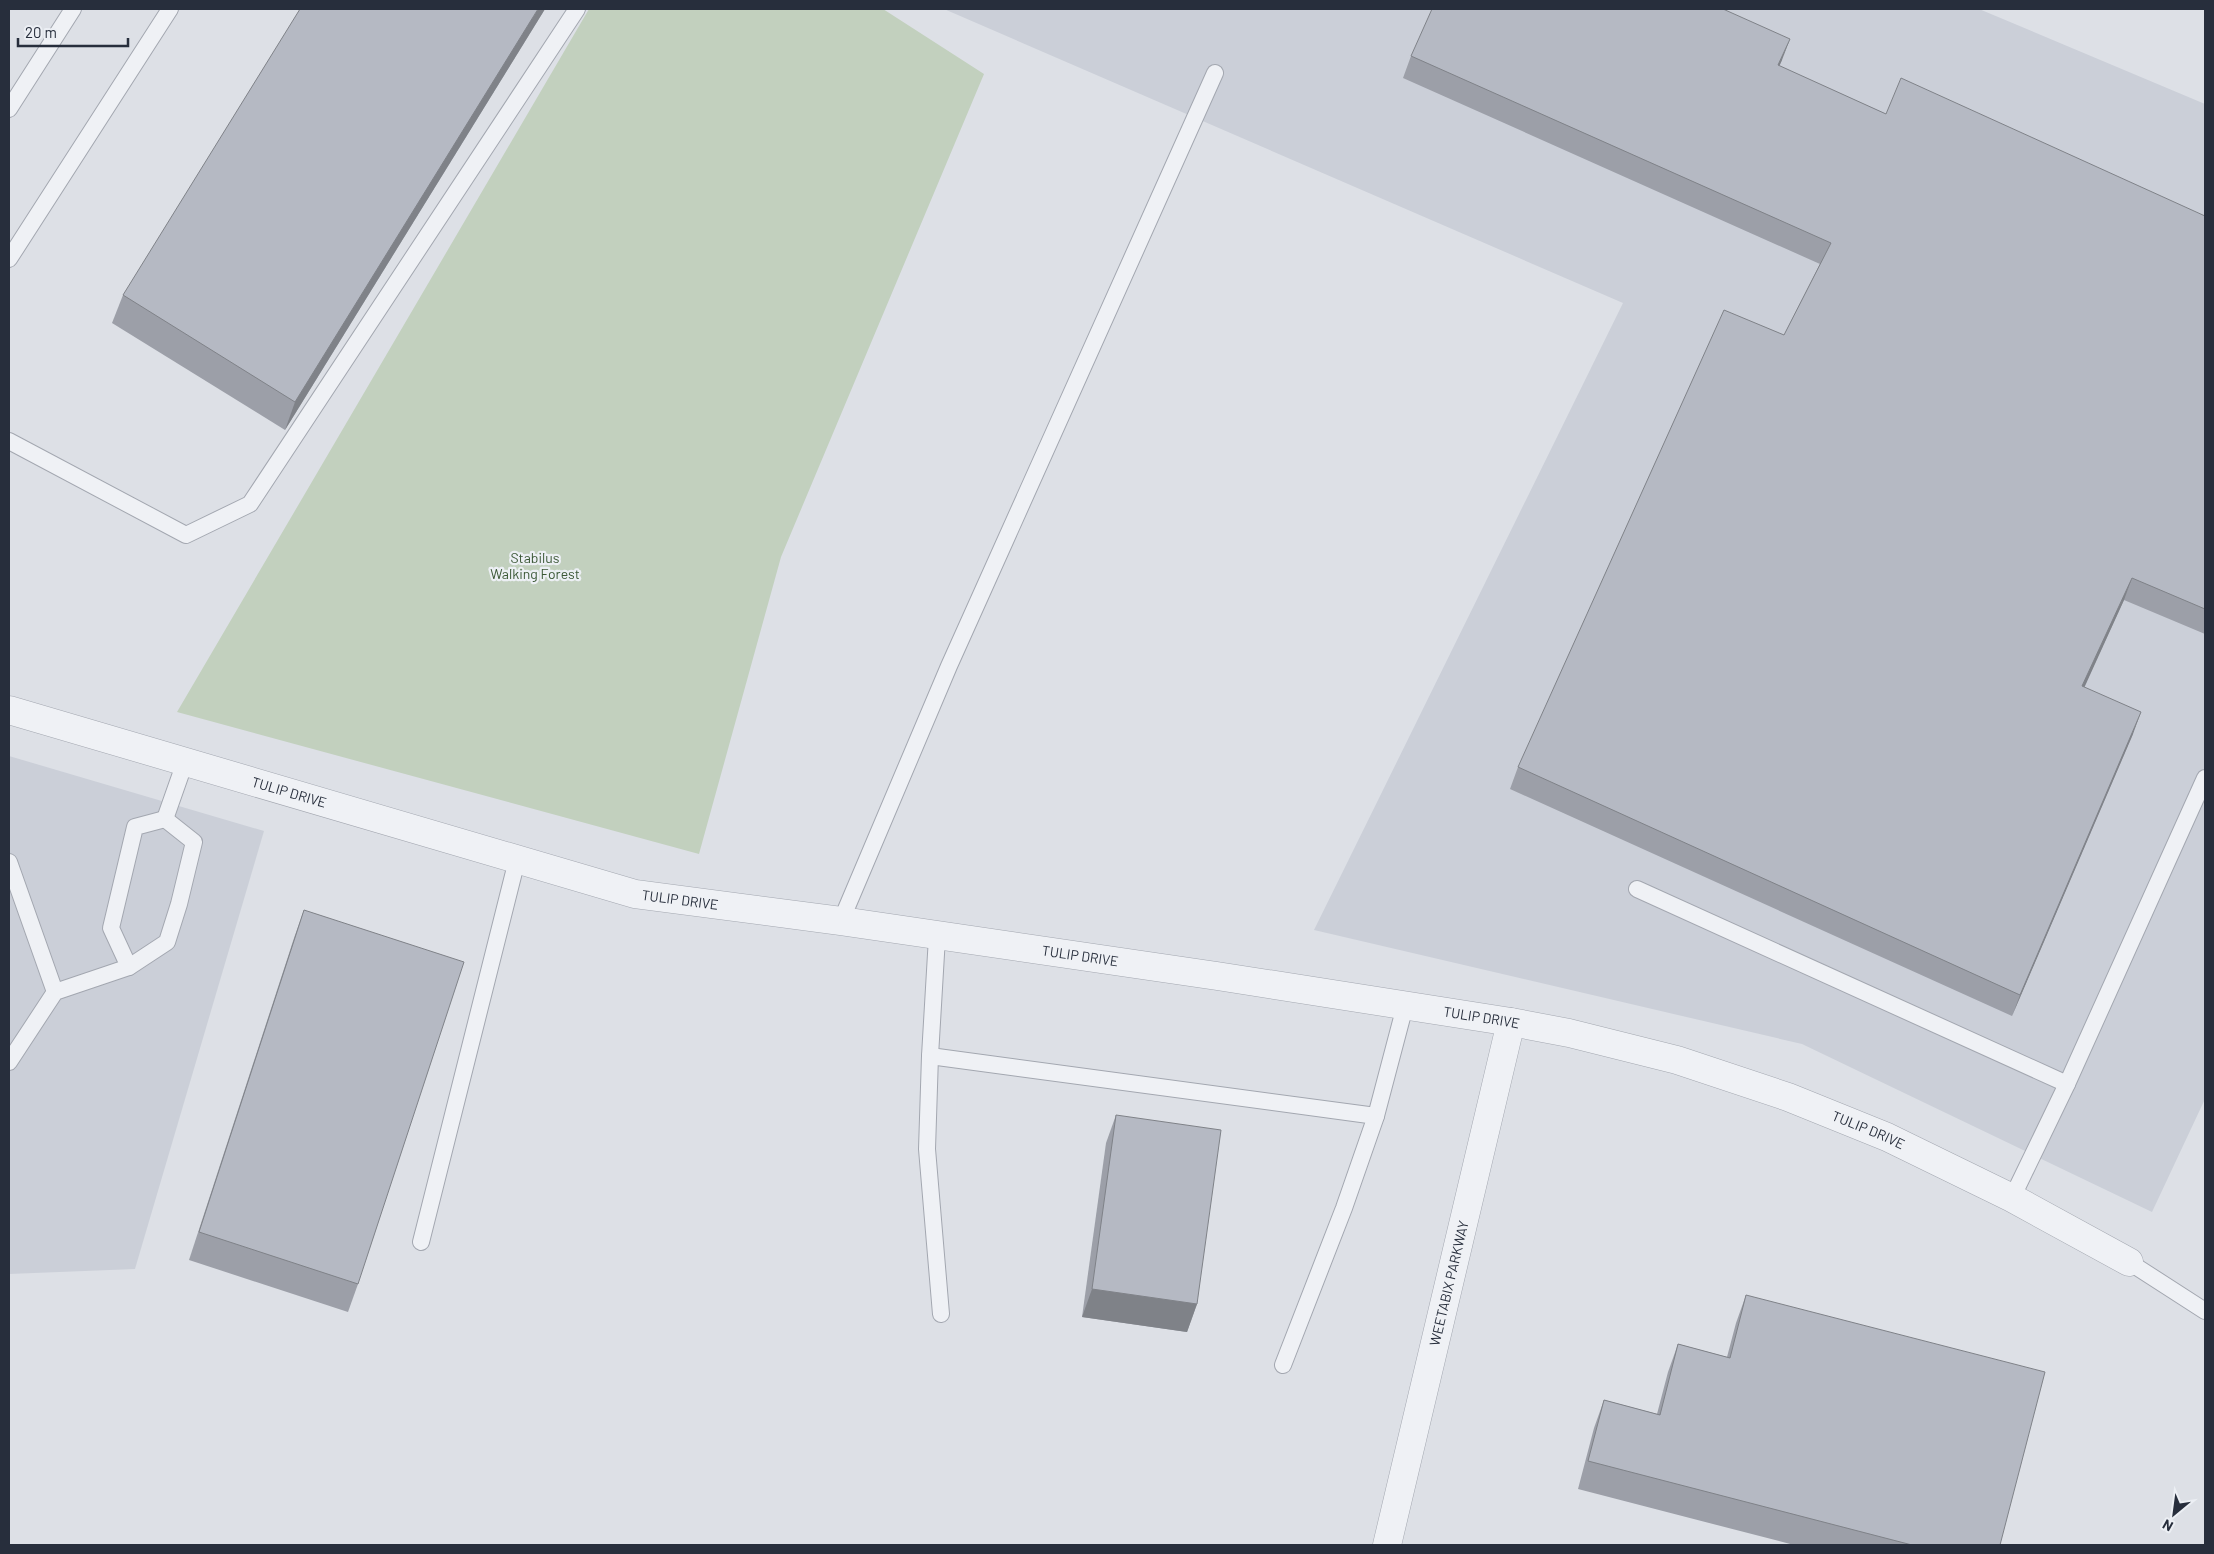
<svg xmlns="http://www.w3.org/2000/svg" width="2214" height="1554" viewBox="0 0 2214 1554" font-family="Barlow,sans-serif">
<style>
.built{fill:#cbcfd8}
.green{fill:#c2d0be}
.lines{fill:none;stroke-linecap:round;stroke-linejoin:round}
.service-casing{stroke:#a3a7b0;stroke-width:18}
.minor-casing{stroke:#a3a7b0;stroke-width:29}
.service{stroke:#eff1f5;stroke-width:16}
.minor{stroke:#eff1f5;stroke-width:28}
.wall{fill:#9c9fa8}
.shaded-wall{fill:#7f8288}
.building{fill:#b5b9c3;stroke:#7f8288}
.labels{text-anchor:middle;stroke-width:4.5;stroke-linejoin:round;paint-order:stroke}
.park-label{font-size:14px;fill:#3a5735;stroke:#eceff4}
.street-label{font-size:14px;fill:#272e3c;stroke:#eceff4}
</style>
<rect width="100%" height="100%" fill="#dde0e6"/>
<g class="built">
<path d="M 944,9 L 1979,9 L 2205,104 L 2205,1099 L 2152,1212 L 1802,1044 L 1314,930 L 1623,303 Z"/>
<path d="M 9,756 L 264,831 L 135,1269 L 9,1274 Z"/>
</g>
<path class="green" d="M 589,9 L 883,9 L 984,74 L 781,557 L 699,854 L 177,712 Z"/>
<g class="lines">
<defs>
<g id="service">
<path d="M 9,109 L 73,9"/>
<path d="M 9,259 L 170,9"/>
<path d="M 9,441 L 186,535 L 250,504 L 577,9"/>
<path d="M 165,819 L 185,762"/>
<path d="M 9,862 L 55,992"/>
<path d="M 1637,889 L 2067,1084"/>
<path d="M 841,921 L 949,666 L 1215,73"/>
<path d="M 937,937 L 930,1056 L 1376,1116 L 1405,1006"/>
<path d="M 129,967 L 111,928 L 135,827 L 165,819"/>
<path d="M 930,1056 L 927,1149 L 941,1314"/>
<path d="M 9,1062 L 55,992 L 129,967 L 167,942 L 179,904 L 194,842 L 165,819"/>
<path d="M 2012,1198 L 2067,1084 L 2205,778"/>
<path d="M 421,1242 L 517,860"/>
<path d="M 2129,1262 L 2205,1311"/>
<path d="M 1283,1365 L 1344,1208 L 1376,1116"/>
</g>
<g id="minor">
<path id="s1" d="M 9,710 L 635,894 L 841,921 L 1217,976 L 1511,1022 L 1569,1033 L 1677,1060 L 1788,1097 L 1887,1137 L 2012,1198 L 2129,1262"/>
<path id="s2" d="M 1387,1545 L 1511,1022"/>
</g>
</defs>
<use href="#service" class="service-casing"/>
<use href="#minor" class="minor-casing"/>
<use href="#service" class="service"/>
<use href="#minor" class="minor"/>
</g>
<g class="wall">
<path d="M 545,9 L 285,430 L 112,323 L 123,295 Z"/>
<path d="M 1411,56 L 1782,60 L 1779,66 L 1886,114 L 2205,216 L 2205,634 L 2124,600 L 2084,687 L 2133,734 L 2012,1016 L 1510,789 L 1518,767 L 1784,335 L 1820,264 L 1403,78 Z"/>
<path d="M 304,910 L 358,1284 L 348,1312 L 189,1260 L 294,938 Z"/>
<path d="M 1116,1115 L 1197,1304 L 1187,1332 L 1082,1317 L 1106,1143 Z"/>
<path d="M 1746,1295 L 2000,1545 L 1794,1545 L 1578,1489 L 1594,1428 L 1604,1400 L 1657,1414 L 1668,1372 L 1678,1344 L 1727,1357 L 1736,1323 Z"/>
</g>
<g class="shaded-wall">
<path d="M 538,9 L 545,9 L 285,430 L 295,402 Z"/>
<path d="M 1790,39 L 1782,60 L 1770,87 L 1778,65 Z"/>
<path d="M 2132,578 L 2124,600 L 2075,708 L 2082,686 Z"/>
<path d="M 2141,712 L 2133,734 L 2012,1016 L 2020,995 Z"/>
<path d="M 1092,1289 L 1197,1304 L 1187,1332 L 1082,1317 Z"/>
</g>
<g class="building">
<path d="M 300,9 L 538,9 L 295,402 L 123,295 Z"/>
<path d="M 1432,9 L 1723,9 L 1790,39 L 1778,65 L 1886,114 L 1901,78 L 2205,216 L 2205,609 L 2132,578 L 2082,686 L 2141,712 L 2020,995 L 1518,767 L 1724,310 L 1784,335 L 1831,243 L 1411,56 Z"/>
<path d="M 304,910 L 464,962 L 358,1284 L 199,1232 Z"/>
<path d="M 1116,1115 L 1221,1130 L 1197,1304 L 1092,1289 Z"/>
<path d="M 1746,1295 L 2045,1372 L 2000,1545 L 1912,1545 L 1588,1461 L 1604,1400 L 1660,1415 L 1678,1344 L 1730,1358 Z"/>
</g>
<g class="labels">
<g class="park-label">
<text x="535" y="563">Stabilus<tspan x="535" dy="16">Walking Forest</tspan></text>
</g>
<g class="street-label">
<text dy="5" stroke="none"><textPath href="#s1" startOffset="292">TULIP DRIVE</textPath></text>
<text dy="5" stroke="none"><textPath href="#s1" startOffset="698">TULIP DRIVE</textPath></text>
<text dy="5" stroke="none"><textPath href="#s1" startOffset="1102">TULIP DRIVE</textPath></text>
<text dy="5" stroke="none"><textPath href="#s1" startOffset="1508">TULIP DRIVE</textPath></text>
<text dy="5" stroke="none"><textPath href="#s1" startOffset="1912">TULIP DRIVE</textPath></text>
<text dy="5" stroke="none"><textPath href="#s2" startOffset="269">WEETABIX PARKWAY</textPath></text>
</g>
</g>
<rect width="2214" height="1554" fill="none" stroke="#272e3c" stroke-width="20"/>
<g transform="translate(2174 1514) rotate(209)" stroke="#eceff4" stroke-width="4" paint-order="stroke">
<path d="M0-4L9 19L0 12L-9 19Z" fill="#272e3c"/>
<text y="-8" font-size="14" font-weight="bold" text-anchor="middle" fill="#272e3c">N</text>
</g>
<path d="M18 38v8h110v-8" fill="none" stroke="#272e3c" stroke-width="2.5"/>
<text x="25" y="38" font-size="15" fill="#272e3c" stroke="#eceff4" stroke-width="4" paint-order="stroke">20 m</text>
</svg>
